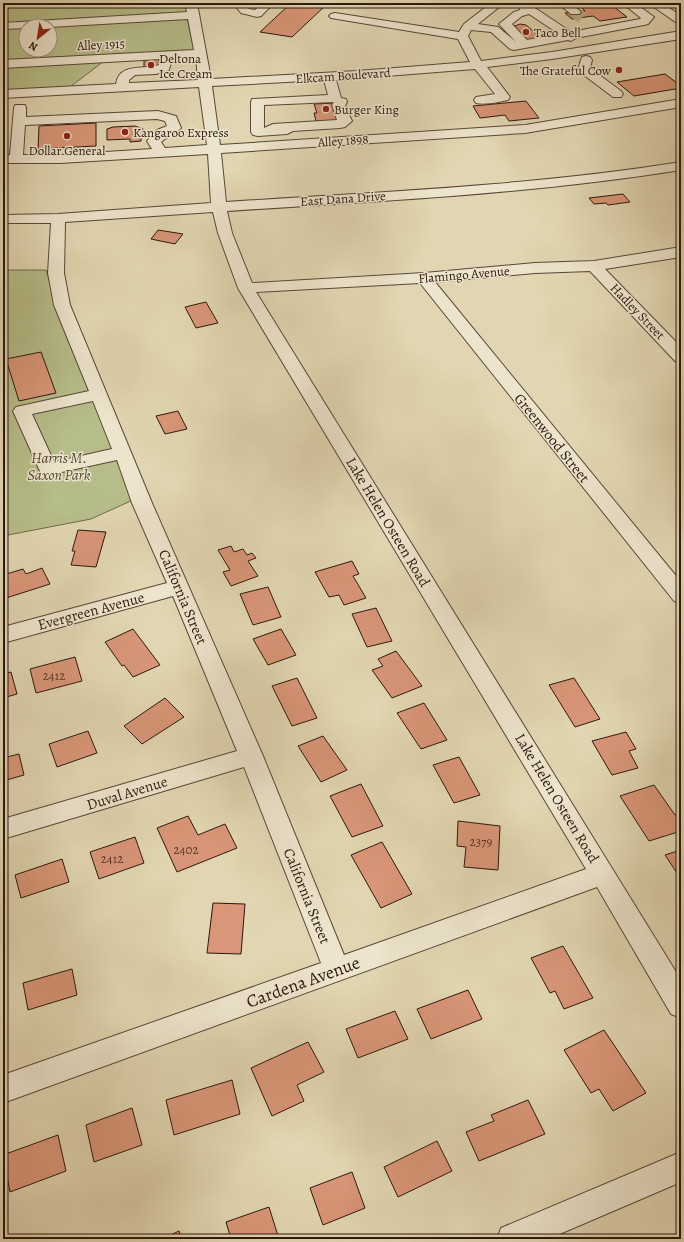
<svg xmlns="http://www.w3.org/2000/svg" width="684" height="1242" viewBox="0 0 684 1242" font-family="Alegreya,serif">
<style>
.green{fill:#b6bd89;stroke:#716a4c}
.building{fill:#d99678;stroke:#2c170f}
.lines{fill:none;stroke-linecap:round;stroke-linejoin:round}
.minor-tunnel{stroke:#bdb091;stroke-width:12;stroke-dasharray:12 6;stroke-linecap:butt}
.minor-casing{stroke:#594738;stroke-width:2}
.minor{fill:#ece4cc;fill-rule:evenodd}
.poi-dot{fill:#8f2418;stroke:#ece4cc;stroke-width:1.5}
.labels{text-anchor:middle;stroke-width:3;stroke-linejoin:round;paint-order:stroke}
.far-poi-label{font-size:13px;fill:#2c170f;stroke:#ece4cc;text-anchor:start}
.far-street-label{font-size:13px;fill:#2c170f;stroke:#ece4cc}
.number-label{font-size:13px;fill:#573729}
.street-label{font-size:15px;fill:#2c170f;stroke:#ece4cc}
.park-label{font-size:15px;font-style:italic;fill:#554934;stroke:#ece4cc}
.near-street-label{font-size:18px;fill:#2c170f;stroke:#ece4cc}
</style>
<rect width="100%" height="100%" fill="#e1d6b1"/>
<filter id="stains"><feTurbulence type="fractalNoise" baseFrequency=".005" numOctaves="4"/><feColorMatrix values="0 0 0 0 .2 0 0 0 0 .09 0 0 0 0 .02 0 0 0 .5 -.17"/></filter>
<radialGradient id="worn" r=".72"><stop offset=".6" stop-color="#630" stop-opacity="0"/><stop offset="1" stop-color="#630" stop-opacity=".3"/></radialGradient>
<g class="green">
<path d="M 3,3 L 186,3 L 187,13 L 3,23 Z"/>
<path d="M 187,18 L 195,53 L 108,58 L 70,87 L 3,91 L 3,28 L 26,27 L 26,50 L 50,50 L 50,26 Z"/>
<path d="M 3,270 L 46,270 L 65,329 L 133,500 L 91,519 L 3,536 Z"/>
</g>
<g class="building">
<path d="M 291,3 L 307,3 L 325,6 L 292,37 L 260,32 Z"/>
<path d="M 307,3 L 331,3 L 328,6 Z"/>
<path d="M 603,3 L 609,3 L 627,17 L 600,21 L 593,16 L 572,19 L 565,13 L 585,11 L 580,6 Z"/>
<path d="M 520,24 L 526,25 L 541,38 L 525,41 L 510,28 Z"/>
<path d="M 161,59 L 161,62 L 158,62 L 159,67 L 144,68 L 144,60 Z"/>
<path d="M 665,74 L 681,86 L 681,88 L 634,96 L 617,82 Z"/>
<path d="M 526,101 L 539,118 L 509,121 L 505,115 L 480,118 L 473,106 Z"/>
<path d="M 335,103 L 341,120 L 316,121 L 314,113 L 317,113 L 314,104 Z"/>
<path d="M 96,123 L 96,146 L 38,149 L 39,126 Z"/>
<path d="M 135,126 L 143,129 L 143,135 L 141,136 L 141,141 L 130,142 L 130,139 L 107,140 L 107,129 L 113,127 Z"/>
<path d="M 623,194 L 630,202 L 608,205 L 606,203 L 594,204 L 589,198 Z"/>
<path d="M 158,230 L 183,234 L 175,244 L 151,239 Z"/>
<path d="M 206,302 L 218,323 L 196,328 L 185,307 Z"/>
<path d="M 41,352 L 56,393 L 19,401 L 6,359 Z"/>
<path d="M 178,411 L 187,429 L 165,434 L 156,416 Z"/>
<path d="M 78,530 L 106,532 L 96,567 L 71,565 L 75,551 L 72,551 Z"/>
<path d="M 231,546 L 234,552 L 243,549 L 247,555 L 252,553 L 256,558 L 248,561 L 258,576 L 231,586 L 223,572 L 230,570 L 218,550 Z"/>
<path d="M 352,561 L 359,574 L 353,576 L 366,598 L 344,605 L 339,595 L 329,597 L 315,572 Z"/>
<path d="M 42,568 L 50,584 L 3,599 L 3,575 L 23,569 L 26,574 Z"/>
<path d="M 268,587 L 281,617 L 253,625 L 240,594 Z"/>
<path d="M 376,608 L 392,641 L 367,647 L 352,614 Z"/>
<path d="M 133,629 L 160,665 L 133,677 L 124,665 L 122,666 L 105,642 Z"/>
<path d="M 281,629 L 296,655 L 268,665 L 253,639 Z"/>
<path d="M 396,651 L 422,686 L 392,698 L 372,670 L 383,666 L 378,659 Z"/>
<path d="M 75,657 L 82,681 L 36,693 L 30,669 Z"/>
<path d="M 11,672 L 17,694 L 3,698 L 3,674 Z"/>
<path d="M 297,678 L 317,718 L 292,726 L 272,686 Z"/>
<path d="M 574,678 L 600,719 L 575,727 L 549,685 Z"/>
<path d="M 165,698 L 184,717 L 142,744 L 124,726 Z"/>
<path d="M 424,703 L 447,740 L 421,749 L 397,713 Z"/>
<path d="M 88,731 L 97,753 L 57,767 L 49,744 Z"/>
<path d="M 626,732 L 636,749 L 629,751 L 638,768 L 612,775 L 592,741 Z"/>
<path d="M 323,736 L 347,770 L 321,782 L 298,746 Z"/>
<path d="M 19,754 L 24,775 L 3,781 L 3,758 Z"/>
<path d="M 459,757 L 480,795 L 454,803 L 433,765 Z"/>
<path d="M 361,784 L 383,826 L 352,837 L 330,796 Z"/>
<path d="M 654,785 L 675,815 L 681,813 L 681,831 L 649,841 L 620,796 Z"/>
<path d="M 188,816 L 198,835 L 225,824 L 237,848 L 177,872 L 157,828 Z"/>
<path d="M 458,821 L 500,826 L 498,870 L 464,867 L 466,847 L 457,846 Z"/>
<path d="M 135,837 L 144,863 L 99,879 L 90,852 Z"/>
<path d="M 382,842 L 412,894 L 381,908 L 351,855 Z"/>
<path d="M 681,850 L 681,879 L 665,855 Z"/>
<path d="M 62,859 L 69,882 L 21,898 L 15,875 Z"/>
<path d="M 213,903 L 245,904 L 241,954 L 207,953 Z"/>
<path d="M 563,946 L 593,998 L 564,1009 L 555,991 L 550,993 L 531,958 Z"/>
<path d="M 72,969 L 77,995 L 28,1010 L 23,983 Z"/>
<path d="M 468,990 L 482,1019 L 431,1039 L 417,1009 Z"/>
<path d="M 395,1011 L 408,1039 L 358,1058 L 346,1029 Z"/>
<path d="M 604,1030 L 646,1093 L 613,1111 L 599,1089 L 591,1093 L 564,1050 Z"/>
<path d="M 308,1042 L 324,1072 L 297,1085 L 304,1101 L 272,1116 L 251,1068 Z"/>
<path d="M 232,1080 L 240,1114 L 174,1135 L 166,1100 Z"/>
<path d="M 528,1100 L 545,1134 L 479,1161 L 466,1132 L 494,1121 L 491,1115 Z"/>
<path d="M 132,1108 L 142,1145 L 94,1162 L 86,1125 Z"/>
<path d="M 58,1135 L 66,1171 L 10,1192 L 3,1155 Z"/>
<path d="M 437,1141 L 452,1171 L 398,1197 L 384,1167 Z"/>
<path d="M 352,1172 L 365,1208 L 323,1225 L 310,1188 Z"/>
<path d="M 269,1207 L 279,1239 L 231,1239 L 226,1222 Z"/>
<path d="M 179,1231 L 182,1239 L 162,1239 Z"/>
</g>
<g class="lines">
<path class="minor-tunnel" d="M 575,12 L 582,18"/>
<defs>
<g id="minor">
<path d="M 185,3 L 197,3 L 211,79 L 357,71 L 470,62 L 458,39 L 331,18 L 329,16 L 331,14 L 335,13 L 459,32 L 464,24 L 491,3 L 504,3 L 478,24 L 498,27 L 516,42 L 499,24 L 514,12 L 520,10 L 519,3 L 531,3 L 532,6 L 571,32 L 640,19 L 641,18 L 622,3 L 635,3 L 654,17 L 648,24 L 644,25 L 576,38 L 571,41 L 568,40 L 514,50 L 510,49 L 491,32 L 471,30 L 468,36 L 481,61 L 552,52 L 681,31 L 681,39 L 552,59 L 487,67 L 510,97 L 508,100 C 499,102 485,105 476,103 L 474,100 L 476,97 L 495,94 L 475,69 L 336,80 L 341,98 L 346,99 L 347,102 L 345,106 L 352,121 L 345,127 L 340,128 L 293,131 L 287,134 L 258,136 L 253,135 L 251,132 L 251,102 L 252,99 L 328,95 L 324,80 L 212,86 L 220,145 L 525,125 L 681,99 L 681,107 L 525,133 L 221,153 L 226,202 C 378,192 530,186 681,162 L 681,170 C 531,194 379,201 227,211 L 232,233 L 252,283 L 424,273 L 535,263 L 594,261 L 681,247 L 681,257 L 605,269 L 681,347 L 681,362 L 675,361 L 590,271 L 535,273 L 435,282 L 681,582 L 681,603 L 674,601 L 420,283 L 256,292 L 681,980 L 681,1018 L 671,1014 L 597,887 L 3,1103 L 3,1075 L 321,963 L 244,767 L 3,839 L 3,819 L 237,751 L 173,596 L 3,643 L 3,627 L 167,583 L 132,503 L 117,460 L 48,475 L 41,473 L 39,469 L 13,411 L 16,407 L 89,391 L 54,305 L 48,273 L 51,223 L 3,223 L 3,215 L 58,214 L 211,203 L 208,154 L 60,163 L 3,163 L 3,155 L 10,155 L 14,108 L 15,105 L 25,105 L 26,108 L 26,117 L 158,111 L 176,116 L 181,128 C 176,134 167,136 161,142 L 165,148 L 207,145 L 199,87 L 3,98 L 3,90 L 116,84 C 119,62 145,70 159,65 L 160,59 L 3,68 L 3,60 L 194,50 L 188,19 L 50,27 L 26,26 L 26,28 L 3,29 L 3,23 L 187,12 ZM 529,14 L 559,34 L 527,40 L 512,24 L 522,16 ZM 196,57 L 198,80 L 129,83 L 129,80 L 135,75 L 156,74 L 169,70 L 172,58 ZM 334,102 L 332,105 L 337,120 L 273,124 L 264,128 L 264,105 ZM 157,119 L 165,121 L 167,126 L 157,130 L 147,141 L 152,149 L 60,155 L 23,155 L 25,125 ZM 213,212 L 218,233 L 238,288 L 586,869 L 344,955 L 263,756 L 152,503 L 70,305 L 64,273 L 65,222 ZM 93,401 L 112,449 L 54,462 L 32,414 Z"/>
<path d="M 233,3 L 245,3 L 249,9 L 255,10 L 262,3 L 274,3 L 261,16 L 257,17 L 241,13 Z"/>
<path d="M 564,3 L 576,3 L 574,6 L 581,12 L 579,14 L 571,14 L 561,6 Z"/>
<path d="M 648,3 L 662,3 L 681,16 L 681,24 L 677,23 Z"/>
<path d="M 586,56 L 590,57 L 592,60 L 590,68 L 621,91 L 623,94 L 621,97 L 613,97 L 580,72 L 578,69 L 582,57 Z"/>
<path d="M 681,1152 L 681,1182 L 548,1239 L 497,1239 L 501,1228 Z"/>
</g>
</defs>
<use href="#minor" class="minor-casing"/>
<use href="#minor" class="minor"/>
</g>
<g class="poi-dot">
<circle cx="526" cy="32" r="4"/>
<circle cx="151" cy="65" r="4"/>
<circle cx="619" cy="70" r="4"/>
<circle cx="326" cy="109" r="4"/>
<circle cx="125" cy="132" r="4"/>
<circle cx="67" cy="136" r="4"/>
</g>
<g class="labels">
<g class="far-poi-label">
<text x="534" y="37">Taco Bell</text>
<text x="159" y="63">Deltona<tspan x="159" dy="15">Ice Cream</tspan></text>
<text x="611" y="75" text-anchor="end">The Grateful Cow</text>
<text x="334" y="114">Burger King</text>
<text x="133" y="137">Kangaroo Express</text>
<text x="67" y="155" text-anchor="middle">Dollar General</text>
</g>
<g class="far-street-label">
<text transform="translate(101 44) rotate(-3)" y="5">Alley 1915</text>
<text transform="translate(343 75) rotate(-4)" y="5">Elkcam Boulevard</text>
<text transform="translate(343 140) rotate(-4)" y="5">Alley 1898</text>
<text transform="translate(343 198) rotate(-4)" y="5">East Dana Drive</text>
<text transform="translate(464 274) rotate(-5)" y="5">Flamingo Avenue</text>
<text transform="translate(638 311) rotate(46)" y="5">Hadley Street</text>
</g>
<g class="number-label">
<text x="54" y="680">2412</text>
<text x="481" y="846">2379</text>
<text x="186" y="854">2402</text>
<text x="112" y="863">2412</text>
</g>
<g class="street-label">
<text transform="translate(552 438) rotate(51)" y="5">Greenwood Street</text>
<text transform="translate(388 522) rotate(59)" y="5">Lake Helen Osteen Road</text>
<text transform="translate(183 597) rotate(67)" y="5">California Street</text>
<text transform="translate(91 611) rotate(-15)" y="5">Evergreen Avenue</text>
<text transform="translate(127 793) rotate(-17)" y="5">Duval Avenue</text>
<text transform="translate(557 798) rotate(59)" y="5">Lake Helen Osteen Road</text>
<text transform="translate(307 896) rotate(68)" y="5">California Street</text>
</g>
<g class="park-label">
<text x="59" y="463">Harris M.<tspan x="59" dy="17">Saxon Park</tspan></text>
</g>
<g class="near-street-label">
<text transform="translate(303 982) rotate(-20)" y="6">Cardena Avenue</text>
</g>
</g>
<rect width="684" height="1242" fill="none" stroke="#e1d6b1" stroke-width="16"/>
<rect x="4" y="4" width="676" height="1234" fill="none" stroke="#2c170f" stroke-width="2"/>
<rect x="8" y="8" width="668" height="1226" fill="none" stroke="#2c170f"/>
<g transform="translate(38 38) rotate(210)"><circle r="19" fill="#ece4cc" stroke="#9f9280"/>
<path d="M0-3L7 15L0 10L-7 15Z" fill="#8f2418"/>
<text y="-6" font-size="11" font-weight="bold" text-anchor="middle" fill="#2c170f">N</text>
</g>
<rect width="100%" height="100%" filter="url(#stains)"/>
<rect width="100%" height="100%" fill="url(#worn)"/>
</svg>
